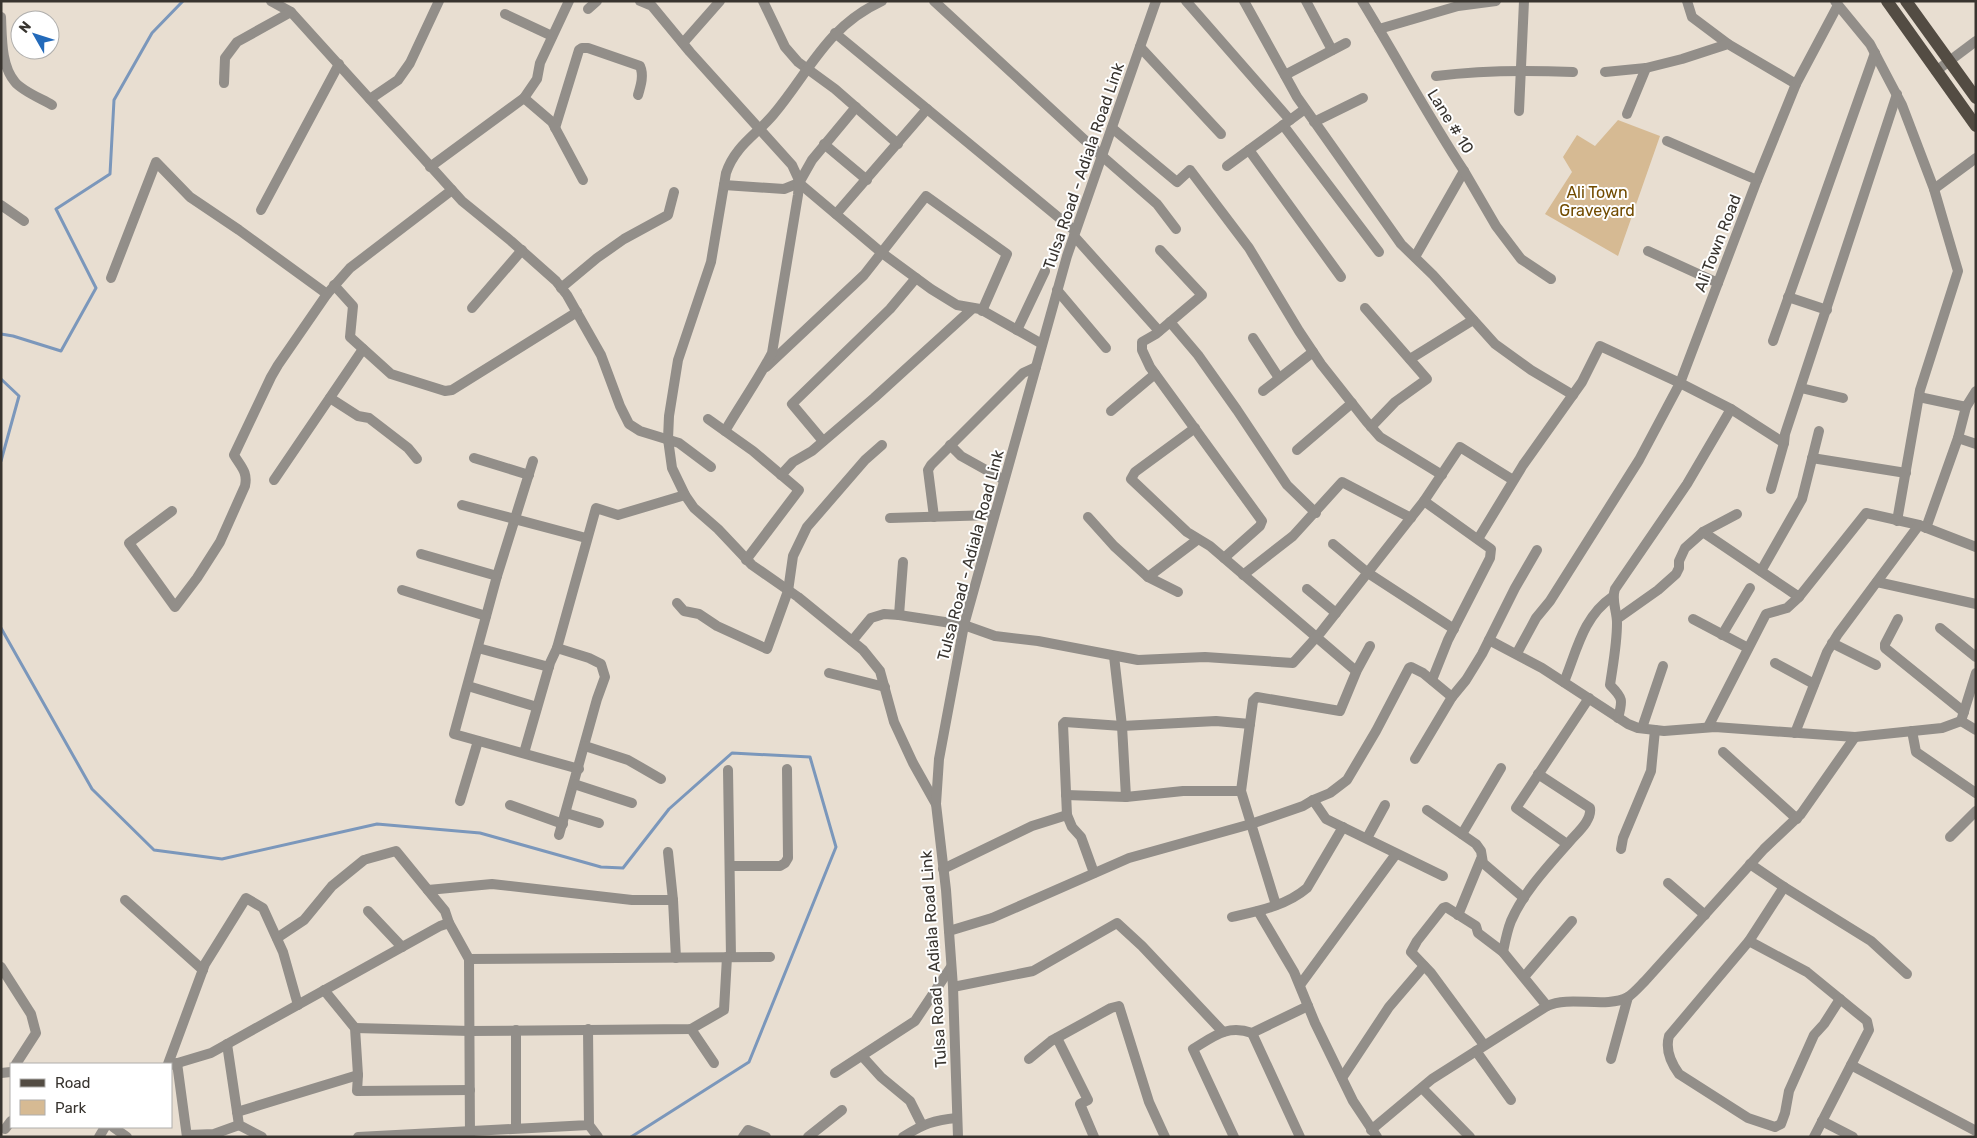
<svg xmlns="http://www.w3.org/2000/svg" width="1977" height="1138" viewBox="0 0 1977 1138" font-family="Rubik,sans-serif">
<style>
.green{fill:#d6ba93}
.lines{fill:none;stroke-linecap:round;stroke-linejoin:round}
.stream{stroke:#7b97bb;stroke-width:3}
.minor{stroke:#928e89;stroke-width:10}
.primary{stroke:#534c43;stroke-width:12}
.labels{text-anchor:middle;stroke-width:4;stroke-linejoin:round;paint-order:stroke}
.street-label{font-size:16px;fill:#38342f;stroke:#fff}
.park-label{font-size:16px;fill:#714b00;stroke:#fff}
</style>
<rect width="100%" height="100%" fill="#e8ded1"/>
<path class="green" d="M 1618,120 L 1660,136 L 1618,256 L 1545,214 L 1572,172 L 1563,157 L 1577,135 L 1595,146 Z"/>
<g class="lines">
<g class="stream">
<path d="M 1,334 L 13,336 L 61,351 L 96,288 L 56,209 L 110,174 L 114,100 L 152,33 L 183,1"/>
<path d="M 1,379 L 19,396 L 1,461"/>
<path d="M 1,628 L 92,789 L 154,850 L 222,859 L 377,824 L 480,833 L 601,867 L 623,868 L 669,809 L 732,753 L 810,757 L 836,847 L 749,1062 L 631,1137"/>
</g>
<g class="minor">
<path d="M 271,1 L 291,12 L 462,201 L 511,241 L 556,281 L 567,295 L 601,355 L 620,406 L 629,424 L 640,431 L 679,443 L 711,467"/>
<path d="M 640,1 L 652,6 L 690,52 L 792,165 L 798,178 L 799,183 L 882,253 L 931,289 L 957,305 L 980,309 L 1042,344"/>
<path d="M 763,1 L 785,47 L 798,62 L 835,89 L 898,144"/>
<path d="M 882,1 C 826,27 810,71 773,115 C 755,136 735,146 726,173 L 711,262 L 678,360 L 669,416 L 668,439 L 672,468 L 685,495 L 694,508 L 718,529 L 752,565 L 798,597 L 863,650 L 880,671 L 894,722 L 913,763 L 936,804"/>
<path d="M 934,1 L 1102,156 L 1157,204 L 1176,229"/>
<path d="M 1186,1 L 1290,120"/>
<path d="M 1244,1 L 1297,97 L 1401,244 L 1433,275 L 1495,344 L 1531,370 L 1573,395"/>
<path d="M 1306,1 L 1332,50"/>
<path d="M 1362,1 C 1397,58 1428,116 1464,171 L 1415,257"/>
<path d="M 1687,1 L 1692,17 L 1728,44"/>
<path d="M 1838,5 L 1870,44 L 1902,105 L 1934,189"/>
<path d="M 588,9 L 597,1"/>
<path d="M 505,14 L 552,36"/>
<path d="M 1,17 C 2,38 1,66 15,82 C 22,91 42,99 52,105"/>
<path d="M 1379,29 L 1458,6 L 1496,1"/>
<path d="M 835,33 L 1075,231"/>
<path d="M 683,43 L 720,1"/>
<path d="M 1140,47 L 1221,134"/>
<path d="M 1936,71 L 1976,41"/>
<path d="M 1605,72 L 1646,68 L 1682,59 L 1728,44 L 1796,84"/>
<path d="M 1285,75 L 1346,43"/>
<path d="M 1436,76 C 1482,70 1527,70 1573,72"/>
<path d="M 224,83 L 225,58 L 237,42 L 291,12"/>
<path d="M 524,98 L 552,122 L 583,180"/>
<path d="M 370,99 L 398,80 L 410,63 L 439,1"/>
<path d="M 1519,111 L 1524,1"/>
<path d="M 1627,114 L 1646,68"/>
<path d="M 1314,122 L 1363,98"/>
<path d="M 1283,125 L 1379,252"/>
<path d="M 555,128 L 579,50 L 582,48 L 588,48 L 640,66 C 644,75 641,85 638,95"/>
<path d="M 1112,128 L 1177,182 L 1190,170 L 1249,248 L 1299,331 L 1321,364 L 1366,421 L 1380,437 L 1442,475"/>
<path d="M 1667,141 L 1757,180"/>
<path d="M 824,144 L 867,180"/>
<path d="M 1249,150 L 1341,277"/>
<path d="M 1227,166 L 1305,109"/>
<path d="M 430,167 L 524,98 L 537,79 L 540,63 L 569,1"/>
<path d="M 1464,171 L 1496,226 L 1521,259 L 1551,279"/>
<path d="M 724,185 L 784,189 L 799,183"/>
<path d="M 1,205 L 24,221"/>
<path d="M 261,210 L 339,64"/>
<path d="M 836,214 L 927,109"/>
<path d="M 1074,236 L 1159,331"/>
<path d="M 1160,250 L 1202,295 L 1156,334 L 1142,342 L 1142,350 L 1150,367 L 1262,521 L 1260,526 L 1224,558"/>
<path d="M 1648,251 L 1718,283"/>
<path d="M 111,278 L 156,162 L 190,197 L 239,230 L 327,294"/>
<path d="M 334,285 L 353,306 L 350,337 L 391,374 L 445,391 L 452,390 L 577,312"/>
<path d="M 561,288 L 597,258 L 624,239 L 668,215 L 674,192"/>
<path d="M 1057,290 L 1106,348"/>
<path d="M 1788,297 L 1827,310"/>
<path d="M 472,308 L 522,250"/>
<path d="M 1365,308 L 1427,379 L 1395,402 L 1371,427"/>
<path d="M 1170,322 L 1198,355 L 1237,410 L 1287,485 L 1316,513"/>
<path d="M 1017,330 L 1045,271"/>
<path d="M 1253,338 L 1279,378"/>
<path d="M 1773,341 L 1875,53"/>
<path d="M 1410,359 L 1473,320"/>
<path d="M 766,367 L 864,275 L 926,196 L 1007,254 L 982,311"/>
<path d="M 1801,388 L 1843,398"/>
<path d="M 1263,391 L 1313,352"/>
<path d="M 1919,397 L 1966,407 L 1976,391"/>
<path d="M 330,398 L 358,416 L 369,418 L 408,448 L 417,459"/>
<path d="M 1966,407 L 1958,438 L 1976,444"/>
<path d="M 1111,411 L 1155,374"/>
<path d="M 708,419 L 753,451 L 799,490 L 746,560"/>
<path d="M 1195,428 L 1135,472 L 1131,479 L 1187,532 L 1210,546 L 1356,671"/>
<path d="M 725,431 C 740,405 758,380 772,353 L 798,195 L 799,183 L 812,160 L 856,107"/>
<path d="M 823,441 L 792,404 L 890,309 L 916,278"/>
<path d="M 950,445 L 961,456 L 1004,480"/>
<path d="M 1297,450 L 1352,403"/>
<path d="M 474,458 L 529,475"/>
<path d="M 1812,458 L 1906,473"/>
<path d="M 533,461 L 497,576 L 454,734 L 579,769"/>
<path d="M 781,475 L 793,462 L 812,451 L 874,398 L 973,308"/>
<path d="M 274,480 L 363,349"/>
<path d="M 1771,489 L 1784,443"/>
<path d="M 1424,501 L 1460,447 L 1513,480"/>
<path d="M 462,505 L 586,538"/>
<path d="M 172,511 L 129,543 L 175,607 L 197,578 L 220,542 L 245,486 C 248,472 241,467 234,455 L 271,377 L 278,365 L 327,294 L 350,268 L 452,190"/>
<path d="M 934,517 L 928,470 L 931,465 L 1023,373 L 1036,367"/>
<path d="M 1088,517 L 1114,546 L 1148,577 L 1178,592"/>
<path d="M 890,518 L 994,515"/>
<path d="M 1897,521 L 1920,390 L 1958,271 L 1934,189 L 1976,158"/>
<path d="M 1926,528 L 1958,438"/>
<path d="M 1703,532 L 1799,597 L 1866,513 L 1919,525 L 1976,547"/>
<path d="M 1478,539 L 1523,465 L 1582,382 L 1600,346 L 1680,383 L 1757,180 L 1796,84 L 1838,5 L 1835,1"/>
<path d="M 1333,544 L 1368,573 L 1454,629"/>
<path d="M 421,554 L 497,576"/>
<path d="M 1761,571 L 1802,499 L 1819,431"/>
<path d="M 1243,575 L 1293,536 L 1342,482 L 1411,518"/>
<path d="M 1148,577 L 1197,540"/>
<path d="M 1877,582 L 1976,604"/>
<path d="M 1307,589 L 1336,613"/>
<path d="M 402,590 L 486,616"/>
<path d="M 677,603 L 684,611 L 699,614 L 717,626 L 767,649 L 788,591 L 793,556 L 807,527 L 865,460 L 882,445"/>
<path d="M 899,615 L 903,562"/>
<path d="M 1617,619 L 1658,590 L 1676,574 L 1679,568 L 1679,561 L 1685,548 L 1703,532 L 1737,514"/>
<path d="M 1693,619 L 1748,648"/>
<path d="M 1898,619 L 1885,644 L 1885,648 L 1964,712"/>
<path d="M 1940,628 L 1976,657"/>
<path d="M 1722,635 L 1750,588"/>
<path d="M 1489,640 L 1542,668 L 1628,724 L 1638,728 L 1664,731 L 1715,727 L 1855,737 L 1942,728 L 1961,721"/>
<path d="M 852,641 L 871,618 L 884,614 L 899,615 L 964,625 L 995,636 L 1038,641 L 1138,660 L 1205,657 L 1293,663 L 1321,632 L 1424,501 L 1491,549 L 1490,558 L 1448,640 L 1432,680"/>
<path d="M 1832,643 L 1876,665"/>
<path d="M 478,648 L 549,667"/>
<path d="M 557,648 L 589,658 L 601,664 L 605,677 L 597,699 L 559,835"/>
<path d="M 1517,653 L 1536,618 L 1550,601 L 1639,460 L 1680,383 L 1731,409 L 1784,443 L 1785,434 L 1897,94"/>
<path d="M 1114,656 L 1122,726 L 1126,797"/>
<path d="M 1775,663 L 1814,684"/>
<path d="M 829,673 L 885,687"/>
<path d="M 1976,673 L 1961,721 L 1976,730"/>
<path d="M 1564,682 C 1577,650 1583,617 1612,597"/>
<path d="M 468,686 L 537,707"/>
<path d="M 1618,718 C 1623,700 1623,698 1610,685 C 1613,664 1617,644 1617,623 C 1617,610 1611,601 1615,589 L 1687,484 L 1731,409"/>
<path d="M 1708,727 L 1766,614 L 1787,608 L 1799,597"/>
<path d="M 1642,728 L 1663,666"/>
<path d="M 1912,731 L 1916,752 L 1976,793"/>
<path d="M 1795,733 L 1827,652 L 1838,634 L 1919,525"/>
<path d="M 585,746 L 628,760 L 661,779"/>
<path d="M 1723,752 L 1797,819"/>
<path d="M 524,753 L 550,663 L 557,648 L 596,508 L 618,515 L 685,495"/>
<path d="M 1415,759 L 1452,697 L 1466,680 L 1482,654 L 1515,588 L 1537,550"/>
<path d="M 728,770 L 731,957"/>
<path d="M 574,784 L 632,803"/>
<path d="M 1066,795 L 1126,797 L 1183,791 L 1241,791"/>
<path d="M 1313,800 L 1326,819 L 1443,876"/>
<path d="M 460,801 L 478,741"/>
<path d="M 510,805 L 563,824"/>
<path d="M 1427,810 L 1476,844 L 1481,851 L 1483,863 L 1524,898"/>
<path d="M 566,813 L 599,823"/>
<path d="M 1462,834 L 1501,768"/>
<path d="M 1950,837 L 1976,811"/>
<path d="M 1367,838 L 1385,805"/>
<path d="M 1567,844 L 1516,808 L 1589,698"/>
<path d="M 1621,849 L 1623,838 L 1651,771 L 1655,730"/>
<path d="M 668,852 L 673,900 L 676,958"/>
<path d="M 367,859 L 396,851 L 445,911 L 449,923"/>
<path d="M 1750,864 L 1784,887 L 1871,941 L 1907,974"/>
<path d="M 730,866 L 780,866 L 785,863 L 788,858 L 787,769"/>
<path d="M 943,869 L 1032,826 L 1067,815"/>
<path d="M 1094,873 L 1081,837 L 1072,827 L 1067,815 L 1063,724 L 1065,722 L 1122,726 L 1216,721 L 1250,724"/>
<path d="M 1668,883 L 1705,915"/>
<path d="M 1784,887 L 1749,941 L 1669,1036 C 1665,1050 1671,1063 1679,1074 L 1748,1118 L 1775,1127 L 1781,1124 L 1785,1113 L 1789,1091 L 1814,1035 L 1824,1024 L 1840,999"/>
<path d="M 428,890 L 492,884 L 632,900 L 673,900"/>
<path d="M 125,900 L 203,970"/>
<path d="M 1276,905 L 1241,791 L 1253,701 L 1257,697 L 1340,711 L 1357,670 L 1370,646"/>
<path d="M 368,911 L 402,947"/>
<path d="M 1258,911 L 1294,972 L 1315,1023 L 1353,1101 L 1377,1137"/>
<path d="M 1458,915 L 1481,859"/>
<path d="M 1232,917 C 1258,911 1286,906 1307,888 L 1343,827"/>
<path d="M 949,931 L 992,918 L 1129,858 L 1251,824 L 1303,806 L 1313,800 L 1330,793 L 1347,780 L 1376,731 L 1409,668 L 1411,667 L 1423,673 L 1452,697"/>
<path d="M 277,938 L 304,920 L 332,886 L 364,860"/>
<path d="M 1749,941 L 1807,972 L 1867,1021 L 1869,1030 L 1814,1137"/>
<path d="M 1503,952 C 1505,942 1507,931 1511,921 C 1524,891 1550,864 1571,840 C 1578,832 1592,820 1590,808 L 1538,774"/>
<path d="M 469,959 L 770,957"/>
<path d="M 1,967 L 31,1014 L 36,1033 L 16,1064"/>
<path d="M 1524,977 L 1572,921"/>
<path d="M 1300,985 L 1396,854"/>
<path d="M 953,987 L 1033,971 L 1117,923 L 1142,946 L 1223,1032"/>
<path d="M 324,990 L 355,1028 L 358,1075 L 357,1091 L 470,1090"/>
<path d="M 355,1028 L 470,1031 L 691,1029 L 724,1010 L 727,957"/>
<path d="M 691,1029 L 714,1063"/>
<path d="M 1252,1033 L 1300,1137"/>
<path d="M 1057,1038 L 1088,1100 L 1080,1104 L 1094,1137"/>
<path d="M 227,1044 L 239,1125 L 262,1137"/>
<path d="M 1484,1045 L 1431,973 L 1411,952 L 1417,941 L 1443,908 L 1446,907 L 1476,926 L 1478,933 L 1503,952 L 1547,1006"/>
<path d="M 1476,1051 L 1511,1100"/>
<path d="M 862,1056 L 881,1077 L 910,1101 L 922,1125"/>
<path d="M 1029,1059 L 1051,1041 L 1111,1008 L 1119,1006 L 1149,1102 L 1165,1137"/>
<path d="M 1611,1059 L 1628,997"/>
<path d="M 177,1063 L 187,1137"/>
<path d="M 168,1064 L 205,964 L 246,898 L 263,908 L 283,952 L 298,1005"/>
<path d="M 171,1065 L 211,1053 L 440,926 L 449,923 L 469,959 L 470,1137"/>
<path d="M 1851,1065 L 1976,1131"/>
<path d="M 1,1073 L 11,1072"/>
<path d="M 835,1073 L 915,1021 L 951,967"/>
<path d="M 1342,1078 L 1389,1007 L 1424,966"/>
<path d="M 1422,1088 L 1470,1137"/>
<path d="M 237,1112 L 358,1075"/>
<path d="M 1822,1121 L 1853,1137"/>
<path d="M 589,1125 L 598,1137"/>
<path d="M 113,1127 L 127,1137"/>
<path d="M 516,1128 L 516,1030"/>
<path d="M 5,1129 L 11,1121"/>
<path d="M 1371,1130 L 1432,1079 L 1547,1006 C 1571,995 1605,1009 1628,997 C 1634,993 1640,986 1645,981 L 1764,849 L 1801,814 L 1855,737"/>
<path d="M 188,1135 L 214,1134 L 239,1125"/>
<path d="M 99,1137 L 105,1127"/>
<path d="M 358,1137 L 589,1125 L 588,1029"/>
<path d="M 743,1137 L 748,1130 L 766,1137"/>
<path d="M 808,1137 L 842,1110"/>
<path d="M 903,1137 C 923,1124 934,1120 957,1118"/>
<path d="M 958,1137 L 953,987 L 946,890 L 936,804 L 939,759 L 964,625 L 1067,256 L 1156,1"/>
<path d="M 1234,1137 L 1193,1049 C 1213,1037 1227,1024 1252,1033 L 1308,1006"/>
</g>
<g class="primary">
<path d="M 1887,1 L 1976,126"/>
<path d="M 1906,1 L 1976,98"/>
</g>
</g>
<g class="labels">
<g class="street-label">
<text transform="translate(1451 121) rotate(58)" y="6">Lane # 10</text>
<text transform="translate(1083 166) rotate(-71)" y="6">Tulsa Road - Adiala Road Link</text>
<text transform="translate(1717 243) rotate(-69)" y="6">Ali Town Road</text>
<text transform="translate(970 555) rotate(-75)" y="6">Tulsa Road - Adiala Road Link</text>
<text transform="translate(933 959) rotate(-94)" y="6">Tulsa Road - Adiala Road Link</text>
</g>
<g class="park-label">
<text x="1597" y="198">Ali Town<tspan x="1597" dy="18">Graveyard</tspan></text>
</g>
</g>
<rect width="1977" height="1138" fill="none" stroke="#38342f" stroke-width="5"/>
<rect x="10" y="1063" width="162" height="65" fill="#ffffff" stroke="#afaeac"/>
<rect x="20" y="1079" width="25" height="8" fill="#534c43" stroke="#afaeac"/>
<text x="55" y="1088" font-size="15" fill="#38342f">Road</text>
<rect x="20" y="1100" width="25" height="15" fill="#d6ba93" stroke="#afaeac"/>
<text x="55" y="1113" font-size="15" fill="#38342f">Park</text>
<g transform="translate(35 35) rotate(309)"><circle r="24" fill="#ffffff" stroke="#afaeac"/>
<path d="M0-4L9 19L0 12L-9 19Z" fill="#236aba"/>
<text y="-8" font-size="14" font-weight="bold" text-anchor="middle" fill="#38342f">N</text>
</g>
</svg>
